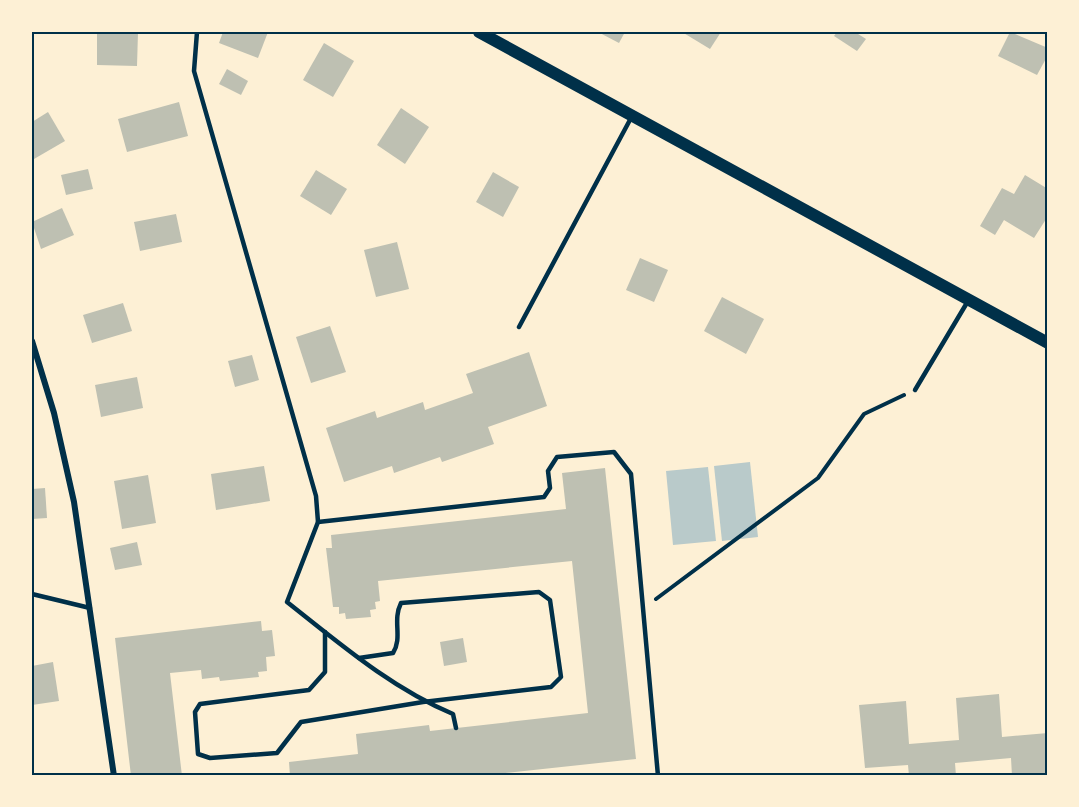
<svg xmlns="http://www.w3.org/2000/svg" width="1079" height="807" viewBox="0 0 1079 807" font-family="'Open Sans',sans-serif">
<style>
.green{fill:#b9caca}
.building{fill:#bec0b2}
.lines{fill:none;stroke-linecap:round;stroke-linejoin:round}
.path{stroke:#003049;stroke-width:4}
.service{stroke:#003049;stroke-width:4.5}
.minor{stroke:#003049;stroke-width:6}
.secondary{stroke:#003049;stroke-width:12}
.neatline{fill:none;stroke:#003049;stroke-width:2}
</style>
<rect width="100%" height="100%" fill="#fdf0d5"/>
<g class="green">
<path d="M 750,462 L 758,537 L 722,541 L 714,466 Z"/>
<path d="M 708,467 L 716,541 L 673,545 L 666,471 Z"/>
</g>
<g class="building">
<path d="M 97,32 L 138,32 L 137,66 L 97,65 Z"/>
<path d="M 223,32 L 268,32 L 258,58 L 219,43 Z"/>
<path d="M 598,32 L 625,32 L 619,43 Z"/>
<path d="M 682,32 L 721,32 L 710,49 Z"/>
<path d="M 837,32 L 855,32 L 866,39 L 857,51 L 834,36 Z"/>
<path d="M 1010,32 L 1048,48 L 1048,55 L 1037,75 L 998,56 Z"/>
<path d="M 324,43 L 354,61 L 333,97 L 303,80 Z"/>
<path d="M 227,69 L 248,81 L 241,95 L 219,84 Z"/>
<path d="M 179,102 L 188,136 L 127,152 L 118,119 Z"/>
<path d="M 401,108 L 429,127 L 405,164 L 377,145 Z"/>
<path d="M 48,112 L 65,141 L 34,159 L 32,155 L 32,122 Z"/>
<path d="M 88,169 L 93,189 L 66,195 L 61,175 Z"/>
<path d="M 316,170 L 347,189 L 331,215 L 300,196 Z"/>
<path d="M 493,172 L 519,187 L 503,217 L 476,202 Z"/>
<path d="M 1025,175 L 1048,189 L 1048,216 L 1034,238 L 1004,220 L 995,235 L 980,226 L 1002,188 L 1014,194 Z"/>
<path d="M 62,208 L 74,235 L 41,249 L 32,222 Z"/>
<path d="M 176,214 L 182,242 L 140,251 L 134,222 Z"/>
<path d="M 397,242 L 409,289 L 376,297 L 364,250 Z"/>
<path d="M 640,258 L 668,270 L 654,302 L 626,290 Z"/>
<path d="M 722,297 L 764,319 L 746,354 L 704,331 Z"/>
<path d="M 123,303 L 132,331 L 92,343 L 83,315 Z"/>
<path d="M 330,326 L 346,372 L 311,383 L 296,337 Z"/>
<path d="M 529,352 L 547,406 L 488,427 L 494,444 L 442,462 L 440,457 L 394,473 L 392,466 L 344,482 L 326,428 L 375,411 L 377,418 L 423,402 L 425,410 L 473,393 L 466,374 Z"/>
<path d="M 252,355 L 259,380 L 235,387 L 228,361 Z"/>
<path d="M 137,377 L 143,408 L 101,417 L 95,385 Z"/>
<path d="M 264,466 L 270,501 L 216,510 L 211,474 Z"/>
<path d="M 605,468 L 636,759 L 477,776 L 290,776 L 289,762 L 358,754 L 356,734 L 429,725 L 430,731 L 588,713 L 572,561 L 378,581 L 380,601 L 375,602 L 376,609 L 370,610 L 371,617 L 346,619 L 345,613 L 339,614 L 339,607 L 333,607 L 326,548 L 332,548 L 331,535 L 566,509 L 562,473 Z"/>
<path d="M 148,475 L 156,523 L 122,529 L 114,481 Z"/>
<path d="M 45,488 L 47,518 L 32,519 L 32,489 Z"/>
<path d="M 137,542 L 142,565 L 115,570 L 110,548 Z"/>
<path d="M 261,621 L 262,631 L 272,630 L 275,656 L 266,657 L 267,671 L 258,672 L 259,677 L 220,681 L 219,677 L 202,679 L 201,670 L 170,673 L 182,776 L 131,776 L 115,638 Z"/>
<path d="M 463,638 L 467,662 L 444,666 L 440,642 Z"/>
<path d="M 53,662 L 59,701 L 32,705 L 32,666 Z"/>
<path d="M 999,694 L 1002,737 L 1048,733 L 1048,776 L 1012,776 L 1011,758 L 955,763 L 956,776 L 909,776 L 908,765 L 865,768 L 859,705 L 906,701 L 909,744 L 959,740 L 956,698 Z"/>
</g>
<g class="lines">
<path class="path" d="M 656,599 L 818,478 L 864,414 L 904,395"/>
<g class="service">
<path d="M 197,32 L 194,71 L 316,496 L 318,522 L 287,602 C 339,643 391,688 453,714 L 456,728"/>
<path d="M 519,327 L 631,118"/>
<path d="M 915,390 L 968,301"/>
<path d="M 318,522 L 544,497 L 550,488 L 548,471 L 557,457 L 614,452 L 631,474 L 658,776"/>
<path d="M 32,594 L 90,608"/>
<path d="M 325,632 L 325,672 L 309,690 L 200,704 L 195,712 L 198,754 L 210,758 L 277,753 L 301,722 L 423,702 L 551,687 L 561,677 L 550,600 L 539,592 L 401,603 C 392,621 403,637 393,653 L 359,658"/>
</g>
<path class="minor" d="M 32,341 L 54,413 L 74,502 L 114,776"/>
<path class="secondary" d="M 479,32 L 1048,343"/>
</g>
<rect width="1079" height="807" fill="none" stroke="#fdf0d5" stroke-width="66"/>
<rect x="33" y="33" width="1013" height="741" class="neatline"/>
</svg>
